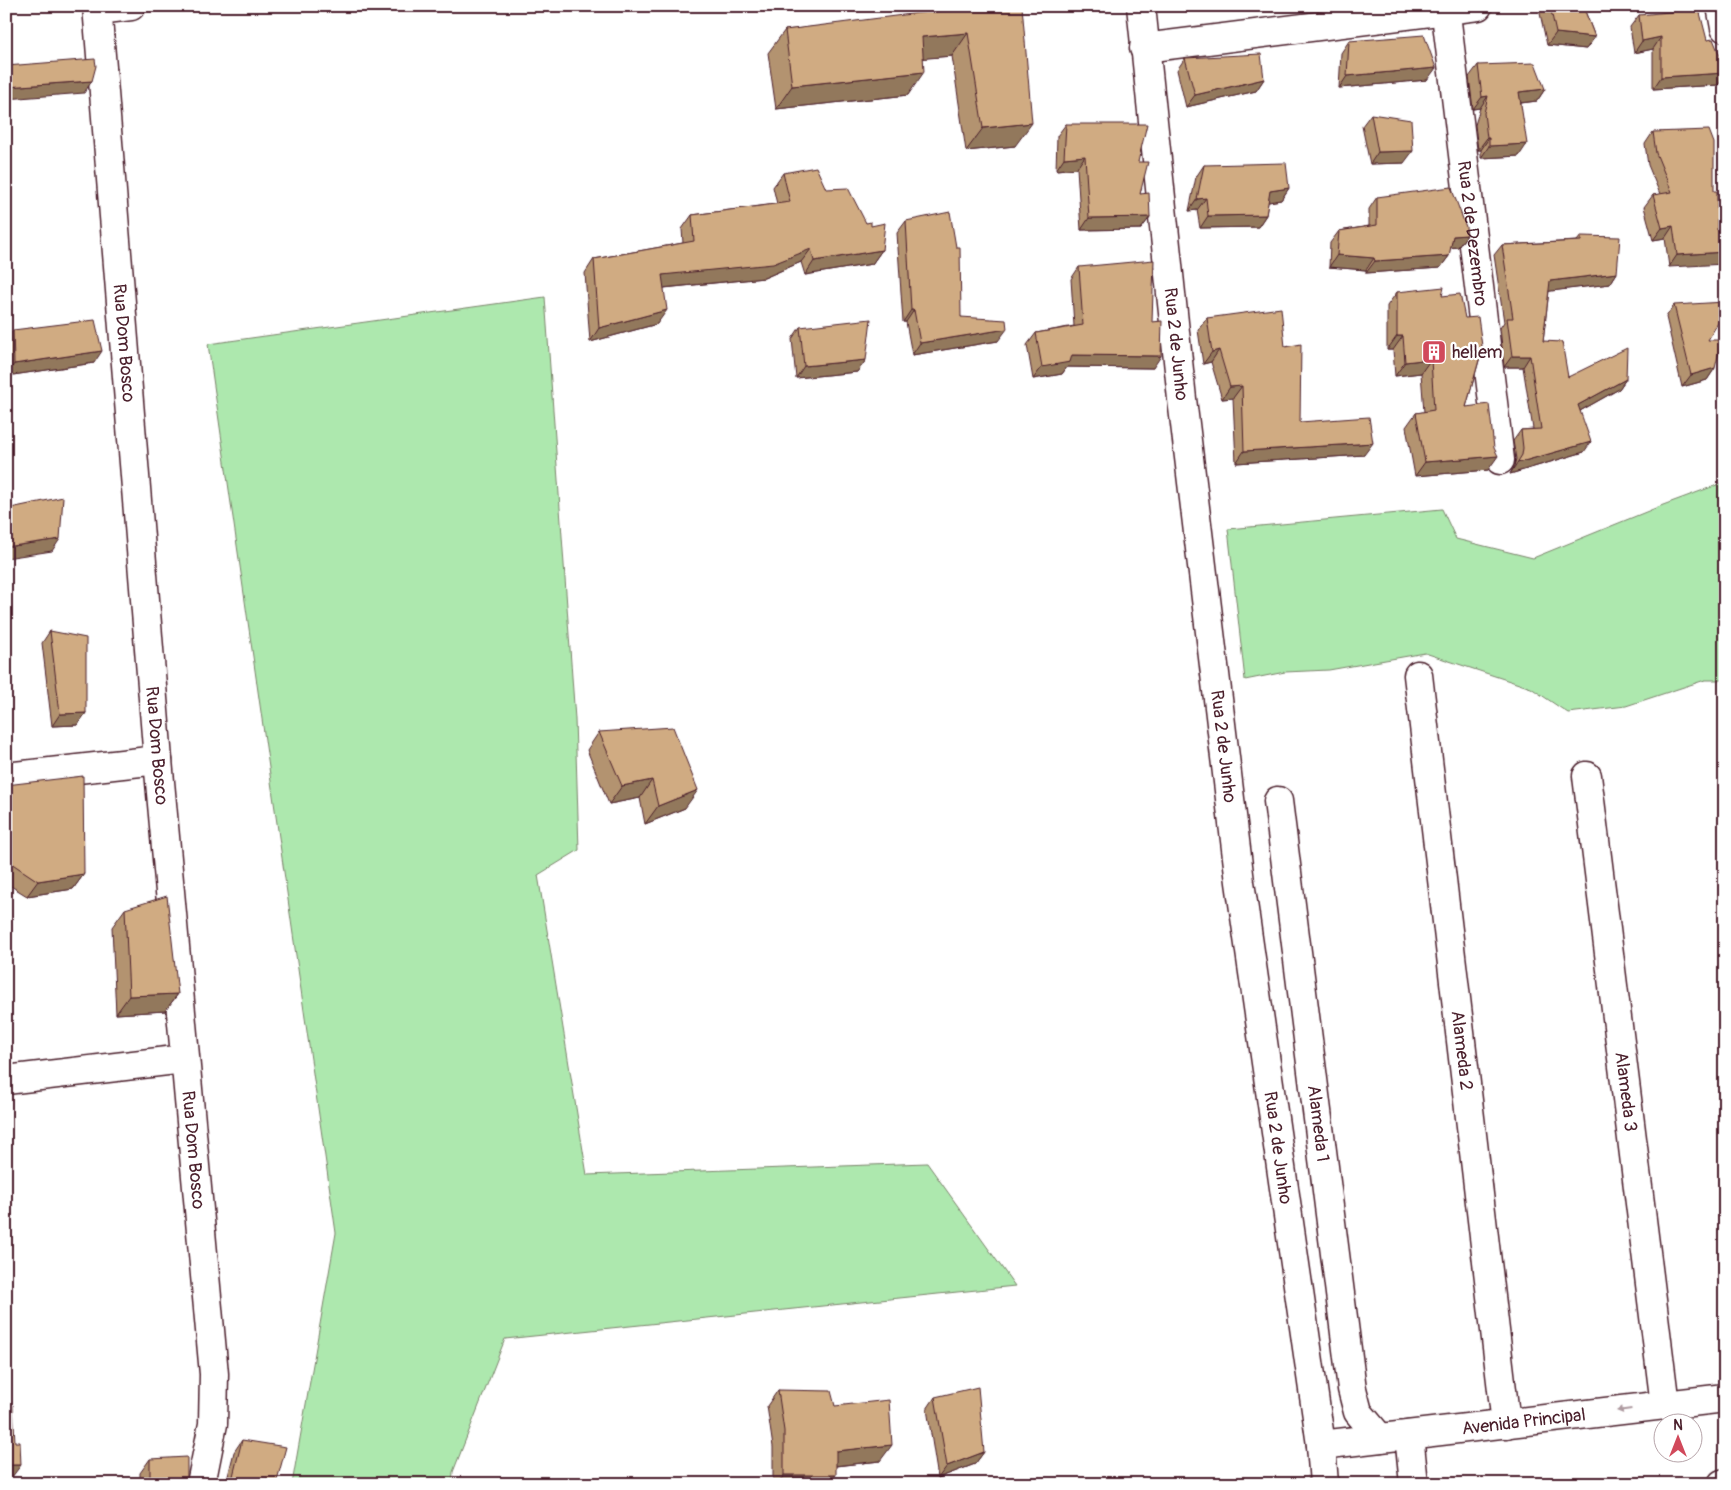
<svg xmlns="http://www.w3.org/2000/svg" width="1731" height="1490" viewBox="0 0 1731 1490" font-family="Pangolin,sans-serif">
<style>
.green{fill:#ade8ae;stroke:#7c846c}
.lines{fill:none;stroke-linecap:round;stroke-linejoin:round}
.minor-casing{stroke:#4a1f2b;stroke-width:31}
.tertiary-casing{stroke:#4a1f2b;stroke-width:31}
.minor{stroke:#fff;stroke-width:28}
.tertiary{stroke:#fff;stroke-width:28}
.wall{fill:#b39370;stroke:#4a1f2b}
.shaded-wall{fill:#92785b;stroke:#4a1f2b}
.building{fill:#d0ab82;stroke:#4a1f2b}
.oneway{fill:#ae9aa0}
.labels{text-anchor:middle;stroke-width:4.5;stroke-linejoin:round;paint-order:stroke}
.street-label{font-size:18px;fill:#4a1f2b;stroke:#fff}
.poi-label{font-size:18px;fill:#4a1f2b;stroke:#fff;text-anchor:start}
</style>
<rect width="100%" height="100%" fill="#fff"/>
<filter id="ink" filterUnits="userSpaceOnUse"><feTurbulence type="fractalNoise" baseFrequency=".02" numOctaves="2"/><feDisplacementMap in="SourceGraphic" scale="10" xChannelSelector="R" yChannelSelector="G"/><feConvolveMatrix kernelMatrix="1 2 1 2 8 2 1 2 1" color-interpolation-filters="sRGB"/></filter>
<g filter="url(#ink)">
<g class="green">
<path d="M 545,297 L 575,719 L 579,850 L 538,875 L 587,1175 L 927,1163 L 1015,1286 L 505,1339 L 453,1472 L 452,1484 L 292,1484 L 336,1233 L 208,344 Z"/>
<path d="M 1725,482 L 1725,680 L 1705,680 L 1626,706 L 1568,713 L 1531,688 L 1425,653 L 1329,670 L 1285,672 L 1245,680 L 1228,529 L 1442,509 L 1456,539 L 1533,558 L 1663,505 Z"/>
</g>
<g class="lines">
<defs>
<g id="minor">
<path id="s1" d="M 97,6 L 158,760 L 214,1374 L 213,1424 L 201,1484"/>
<path id="s2" d="M 1445,6 L 1500,460"/>
<path d="M 1721,6 L 1725,28"/>
<path d="M 98,10 L 131,6"/>
<path d="M 1144,48 L 1478,6"/>
<path id="s3" d="M 1418,675 L 1506,1424"/>
<path id="s4" d="M 1587,776 L 1665,1405"/>
<path d="M 6,777 L 158,760"/>
<path id="s5" d="M 1278,801 L 1352,1389 L 1358,1412 L 1380,1438"/>
<path d="M 6,1080 L 184,1059"/>
<path d="M 1409,1435 L 1414,1484"/>
<path id="s6" d="M 1321,1445 L 1725,1398"/>
<path d="M 1722,1484 L 1725,1483"/>
</g>
<g id="tertiary">
<path id="s7" d="M 1141,6 L 1182,399 L 1240,882 L 1321,1445 L 1324,1484"/>
</g>
</defs>
<use href="#minor" class="minor-casing"/>
<use href="#tertiary" class="tertiary-casing"/>
<use href="#minor" class="minor"/>
<use href="#tertiary" class="tertiary"/>
</g>
<g class="wall">
<path d="M 1013,6 L 1015,146 L 966,151 L 952,56 L 923,58 L 908,95 L 776,109 L 768,53 L 785,30 Z"/>
<path d="M 1541,6 L 1583,6 L 1595,37 L 1586,49 L 1547,45 L 1539,9 Z"/>
<path d="M 1639,15 L 1707,40 L 1725,68 L 1725,76 L 1718,85 L 1653,89 L 1653,49 L 1634,53 L 1630,27 Z"/>
<path d="M 1349,41 L 1427,80 L 1339,88 L 1341,53 Z"/>
<path d="M 1185,58 L 1264,79 L 1256,91 L 1186,107 L 1177,70 Z"/>
<path d="M 1478,65 L 1545,89 L 1537,101 L 1521,103 L 1519,156 L 1481,158 L 1481,150 L 1478,150 L 1475,125 L 1480,108 L 1473,109 L 1469,77 Z"/>
<path d="M 1371,114 L 1404,163 L 1370,164 L 1362,126 Z"/>
<path d="M 1066,124 L 1138,162 L 1140,194 L 1150,217 L 1141,229 L 1081,230 L 1077,168 L 1056,170 L 1057,136 Z"/>
<path d="M 1653,132 L 1714,191 L 1717,230 L 1669,267 L 1665,238 L 1653,240 L 1644,207 L 1653,195 L 1660,194 L 1648,165 L 1645,144 Z"/>
<path d="M 1204,165 L 1289,188 L 1281,200 L 1268,202 L 1266,215 L 1258,227 L 1200,228 L 1197,210 L 1189,211 L 1196,177 Z"/>
<path d="M 783,173 L 826,189 L 866,223 L 871,226 L 882,250 L 872,264 L 805,275 L 801,262 L 764,278 L 664,288 L 657,324 L 590,342 L 585,273 L 594,259 L 683,243 L 682,229 L 692,215 L 777,204 L 773,187 Z"/>
<path d="M 1377,197 L 1467,235 L 1458,247 L 1450,248 L 1449,256 L 1440,268 L 1366,273 L 1366,270 L 1329,267 L 1330,243 L 1339,231 L 1369,226 L 1369,209 Z"/>
<path d="M 906,221 L 961,317 L 998,341 L 912,355 L 906,322 L 903,322 L 897,233 Z"/>
<path d="M 1581,236 L 1617,273 L 1610,284 L 1549,291 L 1543,341 L 1568,377 L 1626,379 L 1619,389 L 1580,411 L 1584,452 L 1510,474 L 1514,466 L 1516,459 L 1513,441 L 1521,430 L 1533,429 L 1523,367 L 1504,367 L 1500,328 L 1504,322 L 1494,255 L 1502,245 L 1577,241 Z"/>
<path d="M 1079,267 L 1152,322 L 1153,368 L 1067,367 L 1062,374 L 1033,379 L 1027,345 L 1036,333 L 1074,326 L 1071,279 Z"/>
<path d="M 1397,292 L 1442,296 L 1465,318 L 1483,353 L 1480,357 L 1466,407 L 1488,470 L 1415,476 L 1406,427 L 1416,413 L 1424,412 L 1421,373 L 1395,376 L 1393,350 L 1387,350 L 1387,306 Z"/>
<path d="M 1674,305 L 1715,368 L 1707,380 L 1682,387 L 1666,317 Z"/>
<path d="M 1207,318 L 1285,347 L 1300,422 L 1364,455 L 1236,463 L 1233,398 L 1222,399 L 1211,362 L 1203,364 L 1198,330 Z"/>
<path d="M 800,327 L 866,360 L 857,372 L 796,378 L 792,339 Z"/>
<path d="M 13,330 L 94,363 L 6,376 L 6,339 Z"/>
<path d="M 50,631 L 86,713 L 77,725 L 52,726 L 42,643 Z"/>
<path d="M 599,732 L 685,808 L 645,824 L 640,798 L 609,804 L 587,750 Z"/>
<path d="M 6,785 L 84,874 L 73,889 L 27,896 L 6,883 Z"/>
<path d="M 125,909 L 178,994 L 165,1011 L 116,1014 L 112,927 Z"/>
<path d="M 778,1390 L 835,1406 L 880,1461 L 836,1466 L 830,1484 L 773,1484 L 773,1447 L 767,1406 Z"/>
<path d="M 935,1397 L 984,1452 L 975,1464 L 938,1478 L 927,1409 Z"/>
<path d="M 242,1440 L 276,1484 L 226,1484 L 234,1452 Z"/>
<path d="M 150,1459 L 187,1484 L 140,1484 L 140,1473 Z"/>
</g>
<g class="shaded-wall">
<path d="M 968,33 L 952,56 L 906,60 L 922,37 Z"/>
<path d="M 1556,33 L 1595,37 L 1586,49 L 1547,45 Z"/>
<path d="M 1661,37 L 1653,49 L 1634,53 L 1642,41 Z"/>
<path d="M 1436,68 L 1427,80 L 1339,88 L 1347,76 Z"/>
<path d="M 924,72 L 908,95 L 776,109 L 792,86 Z"/>
<path d="M 1725,73 L 1725,76 L 1718,85 L 1653,89 L 1661,77 Z"/>
<path d="M 1264,79 L 1256,91 L 1186,107 L 1195,95 Z"/>
<path d="M 92,81 L 84,93 L 6,99 L 6,87 Z"/>
<path d="M 1545,89 L 1537,101 L 1511,104 L 1519,92 Z"/>
<path d="M 1488,96 L 1480,108 L 1473,109 L 1482,97 Z"/>
<path d="M 1032,123 L 1015,146 L 966,151 L 983,128 Z"/>
<path d="M 1487,138 L 1489,138 L 1481,150 L 1478,150 Z"/>
<path d="M 1527,144 L 1519,156 L 1481,158 L 1489,146 Z"/>
<path d="M 1413,151 L 1404,163 L 1370,164 L 1378,152 Z"/>
<path d="M 1085,156 L 1077,168 L 1056,170 L 1064,158 Z"/>
<path d="M 1289,188 L 1281,200 L 1262,203 L 1270,191 Z"/>
<path d="M 1206,198 L 1197,210 L 1189,211 L 1197,199 Z"/>
<path d="M 1266,215 L 1258,227 L 1200,228 L 1208,216 Z"/>
<path d="M 1150,217 L 1141,229 L 1081,230 L 1089,218 Z"/>
<path d="M 1673,226 L 1665,238 L 1653,240 L 1662,228 Z"/>
<path d="M 1467,235 L 1458,247 L 1444,248 L 1453,236 Z"/>
<path d="M 811,249 L 801,262 L 764,278 L 652,289 L 662,275 Z"/>
<path d="M 882,250 L 872,264 L 805,275 L 814,261 Z"/>
<path d="M 1725,252 L 1725,264 L 1669,267 L 1677,255 Z"/>
<path d="M 1337,255 L 1374,258 L 1366,270 L 1329,267 Z"/>
<path d="M 1449,256 L 1440,268 L 1366,273 L 1375,261 Z"/>
<path d="M 1617,273 L 1610,284 L 1543,292 L 1550,281 Z"/>
<path d="M 667,310 L 657,324 L 590,342 L 599,328 Z"/>
<path d="M 911,310 L 914,310 L 906,322 L 903,322 Z"/>
<path d="M 1007,329 L 998,341 L 912,355 L 920,343 Z"/>
<path d="M 1397,336 L 1403,336 L 1393,350 L 1387,350 Z"/>
<path d="M 1219,350 L 1211,362 L 1203,364 L 1212,352 Z"/>
<path d="M 102,351 L 94,363 L 6,376 L 14,364 Z"/>
<path d="M 1072,355 L 1161,356 L 1153,368 L 1067,367 L 1062,374 L 1033,379 L 1042,367 Z"/>
<path d="M 1512,356 L 1530,356 L 1523,367 L 1504,367 Z"/>
<path d="M 1431,359 L 1421,373 L 1395,376 L 1405,362 Z"/>
<path d="M 866,360 L 857,372 L 796,378 L 804,366 Z"/>
<path d="M 1715,368 L 1707,380 L 1682,387 L 1691,375 Z"/>
<path d="M 1626,379 L 1619,389 L 1571,416 L 1578,405 Z"/>
<path d="M 1242,386 L 1233,398 L 1222,399 L 1230,387 Z"/>
<path d="M 1591,442 L 1584,452 L 1510,474 L 1517,463 Z"/>
<path d="M 1373,443 L 1364,455 L 1236,463 L 1244,451 Z"/>
<path d="M 1498,456 L 1488,470 L 1415,476 L 1425,462 Z"/>
<path d="M 60,539 L 52,551 L 6,558 L 6,547 Z"/>
<path d="M 86,713 L 77,725 L 52,726 L 60,714 Z"/>
<path d="M 652,780 L 640,798 L 609,804 L 622,786 Z"/>
<path d="M 698,790 L 685,808 L 645,824 L 658,806 Z"/>
<path d="M 84,874 L 73,889 L 27,896 L 38,881 Z"/>
<path d="M 178,994 L 165,1011 L 116,1014 L 129,996 Z"/>
<path d="M 892,1445 L 880,1461 L 825,1467 L 836,1451 Z"/>
<path d="M 984,1452 L 975,1464 L 938,1478 L 947,1466 Z"/>
<path d="M 6,1465 L 21,1465 L 12,1477 L 6,1477 Z"/>
<path d="M 784,1475 L 836,1475 L 830,1484 L 778,1484 Z"/>
</g>
<g class="building">
<path d="M 1013,6 L 1022,6 L 1032,123 L 983,128 L 968,33 L 922,37 L 924,72 L 792,86 L 785,30 L 919,13 Z"/>
<path d="M 1550,6 L 1583,6 L 1595,37 L 1556,33 Z"/>
<path d="M 1699,9 L 1707,40 L 1713,39 L 1725,68 L 1725,73 L 1661,77 L 1661,37 L 1642,41 L 1639,15 Z"/>
<path d="M 1424,35 L 1436,68 L 1347,76 L 1349,41 Z"/>
<path d="M 1261,54 L 1264,79 L 1195,95 L 1185,58 Z"/>
<path d="M 95,59 L 96,66 L 92,81 L 6,87 L 6,66 Z"/>
<path d="M 1535,63 L 1545,89 L 1519,92 L 1527,144 L 1489,146 L 1489,138 L 1487,138 L 1484,113 L 1488,96 L 1482,97 L 1478,65 Z"/>
<path d="M 1371,114 L 1411,120 L 1413,151 L 1378,152 Z"/>
<path d="M 1066,124 L 1147,124 L 1138,162 L 1148,162 L 1140,194 L 1149,193 L 1150,217 L 1089,218 L 1085,156 L 1064,158 Z"/>
<path d="M 1709,130 L 1714,143 L 1714,191 L 1717,191 L 1717,230 L 1725,229 L 1725,252 L 1677,255 L 1673,226 L 1662,228 L 1653,195 L 1672,192 L 1656,153 L 1653,132 Z"/>
<path d="M 1286,163 L 1289,188 L 1270,191 L 1266,215 L 1208,216 L 1206,198 L 1197,199 L 1204,165 Z"/>
<path d="M 816,167 L 826,189 L 848,188 L 866,223 L 871,222 L 871,226 L 885,223 L 882,250 L 814,261 L 811,249 L 773,264 L 662,275 L 667,310 L 599,328 L 594,259 L 694,241 L 692,215 L 790,202 L 783,173 Z"/>
<path d="M 1451,187 L 1466,227 L 1467,235 L 1453,236 L 1449,256 L 1375,261 L 1374,258 L 1337,255 L 1339,231 L 1377,225 L 1377,197 Z"/>
<path d="M 950,212 L 956,247 L 960,247 L 961,317 L 1006,320 L 1007,329 L 920,343 L 914,310 L 911,310 L 906,221 Z"/>
<path d="M 1581,236 L 1620,237 L 1617,273 L 1550,281 L 1543,341 L 1562,342 L 1568,377 L 1627,348 L 1626,379 L 1578,405 L 1591,442 L 1517,463 L 1522,455 L 1523,448 L 1521,430 L 1541,429 L 1530,356 L 1512,356 L 1507,318 L 1513,318 L 1502,245 L 1581,241 Z"/>
<path d="M 1154,260 L 1152,322 L 1162,321 L 1161,356 L 1072,355 L 1070,362 L 1042,367 L 1036,333 L 1083,325 L 1079,267 Z"/>
<path d="M 1444,287 L 1442,296 L 1460,294 L 1465,318 L 1478,317 L 1483,353 L 1481,353 L 1466,407 L 1489,404 L 1494,448 L 1498,456 L 1425,462 L 1416,413 L 1434,410 L 1431,359 L 1405,362 L 1403,336 L 1397,336 L 1397,292 Z"/>
<path d="M 1725,302 L 1725,311 L 1708,340 L 1722,340 L 1715,368 L 1691,375 L 1674,305 Z"/>
<path d="M 1281,308 L 1285,347 L 1301,344 L 1300,422 L 1369,417 L 1373,443 L 1244,451 L 1242,386 L 1230,387 L 1219,350 L 1212,352 L 1207,318 Z"/>
<path d="M 871,319 L 866,360 L 804,366 L 800,327 Z"/>
<path d="M 95,320 L 102,351 L 14,364 L 13,330 Z"/>
<path d="M 63,497 L 60,539 L 6,547 L 6,509 Z"/>
<path d="M 50,631 L 86,638 L 86,713 L 60,714 Z"/>
<path d="M 673,727 L 698,790 L 658,806 L 652,780 L 622,786 L 599,732 Z"/>
<path d="M 83,776 L 84,874 L 38,881 L 8,861 L 6,850 L 6,785 Z"/>
<path d="M 167,896 L 178,994 L 129,996 L 125,909 Z"/>
<path d="M 978,1387 L 984,1452 L 947,1466 L 935,1397 Z"/>
<path d="M 778,1390 L 831,1391 L 835,1406 L 889,1400 L 892,1445 L 836,1451 L 836,1475 L 784,1475 L 784,1431 Z"/>
<path d="M 6,1405 L 13,1405 L 15,1442 L 20,1442 L 21,1465 L 6,1465 Z"/>
<path d="M 242,1440 L 286,1447 L 276,1484 L 231,1484 Z"/>
<path d="M 187,1457 L 187,1484 L 150,1484 L 150,1459 Z"/>
</g>
<defs><path id="oneway-solid" d="M-6-.8H1V-3.2L6.5 0L1 3.2V.8H-6Z" transform="scale(1.25)"/></defs>
<use class="oneway" href="#oneway-solid" transform="translate(1624 1410) rotate(173)"/>
</g>
<defs>
<symbol id="building-square" viewBox="-11 -11 22 22"><rect x="-9" y="-9" width="18" height="18" rx="4" fill="#d1495b" stroke="#fff"/><path d="M-4-6H4V6H1V3H-1V6H-4ZM-2.5-4.3h1.7v1.8h-1.7ZM.8-4.3h1.7v1.8H.8ZM-2.5-1h1.7V.8h-1.7ZM.8-1h1.7V.8H.8Z" fill="#fff"/></symbol>
</defs>
<g fill-rule="evenodd">
<use href="#building-square" x="1420" y="338" width="28" height="28"/>
</g>
<g class="labels">
<g class="street-label">
<text dy="6" stroke="none"><textPath href="#s2" startOffset="229">Rua 2 de Dezembro</textPath></text>
<text dy="6" stroke="none"><textPath href="#s1" startOffset="338">Rua Dom Bosco</textPath></text>
<text dy="6" stroke="none"><textPath href="#s7" startOffset="340">Rua 2 de Junho</textPath></text>
<text dy="6" stroke="none"><textPath href="#s1" startOffset="742">Rua Dom Bosco</textPath></text>
<text dy="6" stroke="none"><textPath href="#s7" startOffset="745">Rua 2 de Junho</textPath></text>
<text dy="6" stroke="none"><textPath href="#s3" startOffset="378">Alameda 2</textPath></text>
<text dy="6" stroke="none"><textPath href="#s4" startOffset="318">Alameda 3</textPath></text>
<text dy="6" stroke="none"><textPath href="#s5" startOffset="325">Alameda 1</textPath></text>
<text dy="6" stroke="none"><textPath href="#s7" startOffset="1150">Rua 2 de Junho</textPath></text>
<text dy="6" stroke="none"><textPath href="#s1" startOffset="1148">Rua Dom Bosco</textPath></text>
<text dy="6" stroke="none"><textPath href="#s6" startOffset="204">Avenida Principal</textPath></text>
</g>
<g class="poi-label">
<text x="1452" y="358">hellem</text>
</g>
</g>
<rect width="1731" height="1490" fill="none" stroke="#fff" stroke-width="25"/>
<rect x="12" y="12" width="1706" height="1465" fill="none" stroke="#4a1f2b" stroke-width="2" filter="url(#ink)"/>
<g transform="translate(1678 1438)"><circle r="24" fill="#ffffff" stroke="#b7a5aa"/>
<path d="M0-4L9 19L0 12L-9 19Z" fill="#d1495b"/>
<text y="-8" font-size="14" font-weight="bold" text-anchor="middle" fill="#4a1f2b">N</text>
</g>
</svg>
